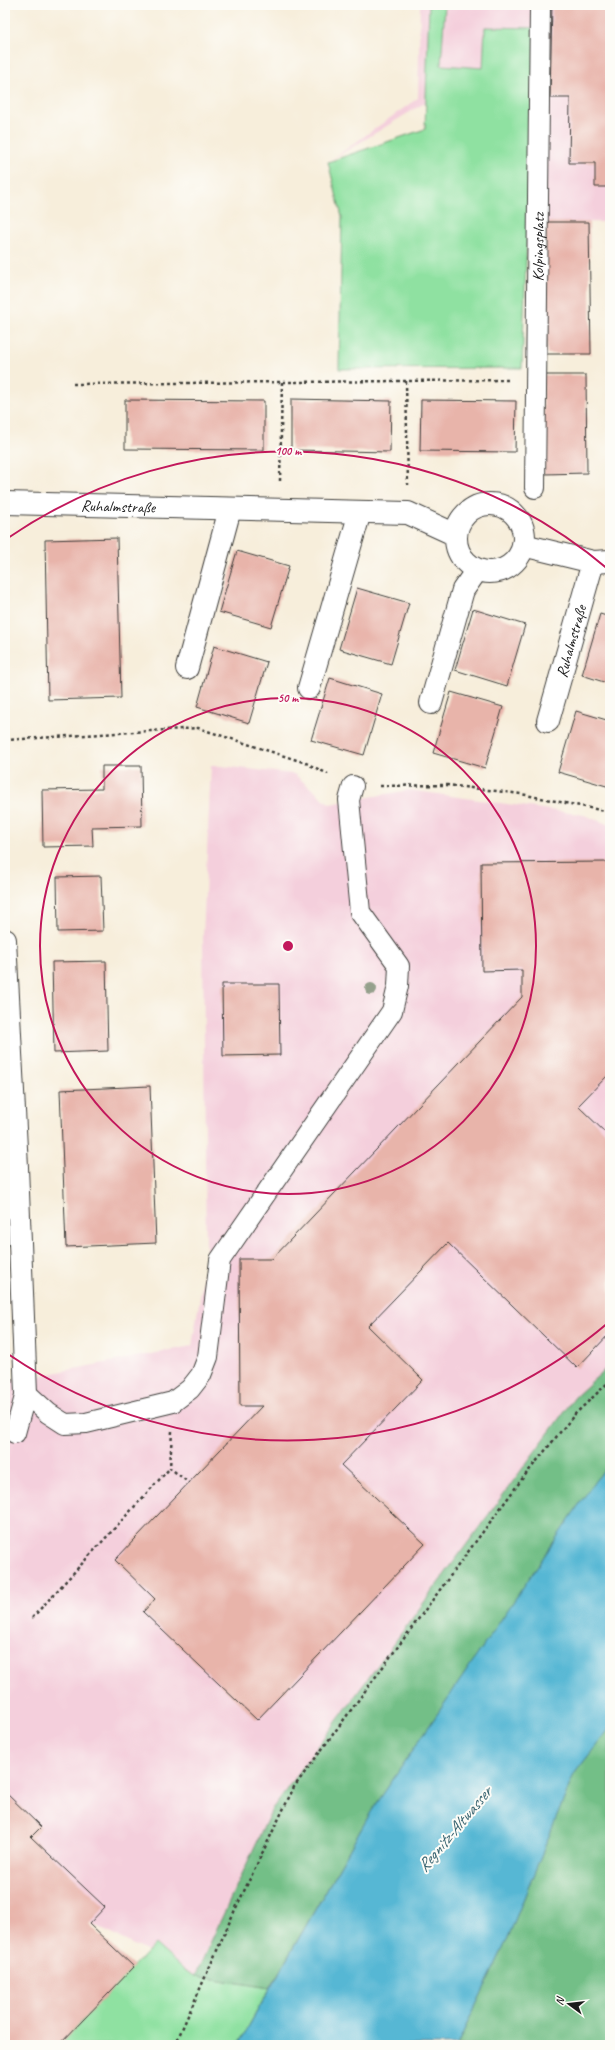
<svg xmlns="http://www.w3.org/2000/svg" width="615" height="2050" viewBox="0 0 615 2050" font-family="Caveat,sans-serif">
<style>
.built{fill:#f4cfdc}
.green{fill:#8fe1a1;stroke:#567e5e}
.forest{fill:#73bf87;stroke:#486e52}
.water{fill:#56b7d4;stroke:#396a78}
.building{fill:#e8b4aa}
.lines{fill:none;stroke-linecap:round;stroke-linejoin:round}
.lane-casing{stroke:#3d3c39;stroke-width:22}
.street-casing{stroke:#3d3c39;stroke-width:24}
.path{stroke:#3d3c39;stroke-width:2.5;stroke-dasharray:3 3;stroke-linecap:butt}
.lane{stroke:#fff;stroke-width:20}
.street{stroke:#fff;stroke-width:22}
.tree{fill:#95a08c}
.ring{fill:none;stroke:#c2185b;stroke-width:2}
.labels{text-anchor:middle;stroke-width:4;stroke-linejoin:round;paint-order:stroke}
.street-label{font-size:16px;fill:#1c1c1c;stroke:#fdfcf7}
.water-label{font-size:17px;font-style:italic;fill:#36626f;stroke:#fdfcf7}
.centre{fill:#c2185b;stroke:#fdfcf7;stroke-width:2}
.ring-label{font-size:12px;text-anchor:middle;font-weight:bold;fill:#c2185b;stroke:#fdfcf7;stroke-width:4;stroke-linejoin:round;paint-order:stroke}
</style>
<rect width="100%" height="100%" fill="#fdfcf7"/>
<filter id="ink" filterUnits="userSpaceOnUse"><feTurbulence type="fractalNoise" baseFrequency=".025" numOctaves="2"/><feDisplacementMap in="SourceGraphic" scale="8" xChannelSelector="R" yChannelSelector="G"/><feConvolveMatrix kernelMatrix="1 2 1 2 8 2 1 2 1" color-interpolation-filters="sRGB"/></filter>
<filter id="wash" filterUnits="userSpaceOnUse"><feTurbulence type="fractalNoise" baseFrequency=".012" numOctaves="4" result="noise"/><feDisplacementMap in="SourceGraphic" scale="16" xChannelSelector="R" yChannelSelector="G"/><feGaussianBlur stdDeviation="0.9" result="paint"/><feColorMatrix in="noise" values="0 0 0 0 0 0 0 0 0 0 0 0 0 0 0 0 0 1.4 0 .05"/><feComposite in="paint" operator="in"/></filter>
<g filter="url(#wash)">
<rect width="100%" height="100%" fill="#f7eedb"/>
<g class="built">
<path d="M 420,5 L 610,5 L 610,222 L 536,223 L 544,30 L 328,162 L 418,98 Z"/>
<path d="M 211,765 L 294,774 L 330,804 L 409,790 L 584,815 L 610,825 L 610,1365 L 575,1397 L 272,1809 L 195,1976 L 5,1880 L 5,1384 L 12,1381 L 192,1346 L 206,1261 L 203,936 Z"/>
</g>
<g class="green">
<path d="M 429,5 L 445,5 L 441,65 L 483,68 L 485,27 L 535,28 L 522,368 L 339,369 L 342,217 L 328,162 L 425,129 Z"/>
<path d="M 155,1944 L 184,1970 L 195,1976 L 270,1988 L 238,2045 L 59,2045 Z"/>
</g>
<g class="forest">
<path d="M 610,1365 L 610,1464 L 595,1481 L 371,1812 L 270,1988 L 195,1976 L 272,1809 L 575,1397 Z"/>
<path d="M 610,1728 L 610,2045 L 457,2045 L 507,1940 L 574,1774 Z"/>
</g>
<path class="water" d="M 610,1464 L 610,1728 L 574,1774 L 507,1940 L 457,2045 L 238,2045 L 371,1812 L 595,1481 Z"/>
<g id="blocks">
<g class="building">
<path d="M 552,5 L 610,5 L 610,187 L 595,187 L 595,163 L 569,163 L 570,98 L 550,98 Z"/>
<path d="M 545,222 L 589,222 L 591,354 L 547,354 Z"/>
<path d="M 543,375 L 586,375 L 587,473 L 544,474 Z"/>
<path d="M 291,399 L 391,401 L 390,452 L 291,450 Z"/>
<path d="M 125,400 L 264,401 L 264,450 L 125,449 Z"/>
<path d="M 421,400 L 516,401 L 515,452 L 420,451 Z"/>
<path d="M 117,538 L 121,698 L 48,700 L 45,540 Z"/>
<path d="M 237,551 L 289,566 L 271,627 L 219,612 Z"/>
<path d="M 357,588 L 409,603 L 391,664 L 339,649 Z"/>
<path d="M 473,609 L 525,625 L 507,686 L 455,670 Z"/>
<path d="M 600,614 L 610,617 L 610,684 L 582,675 Z"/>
<path d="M 214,646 L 267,662 L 249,723 L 197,707 Z"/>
<path d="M 330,678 L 382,694 L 364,755 L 311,740 Z"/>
<path d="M 451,692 L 503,707 L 485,768 L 433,753 Z"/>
<path d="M 576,711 L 610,721 L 610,787 L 558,772 Z"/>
<path d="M 102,766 L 141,766 L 142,826 L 92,827 L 93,846 L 43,847 L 42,790 L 102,789 Z"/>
<path d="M 610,862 L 610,1073 L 578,1106 L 610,1137 L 610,1333 L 577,1368 L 448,1243 L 368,1326 L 423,1380 L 341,1465 L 425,1544 L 257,1720 L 143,1612 L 155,1599 L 115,1560 L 262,1406 L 240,1406 L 239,1259 L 272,1259 L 522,997 L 522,970 L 482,971 L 481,863 Z"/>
<path d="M 101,876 L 103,931 L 58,932 L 57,877 Z"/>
<path d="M 106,961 L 108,1051 L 54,1053 L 52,962 Z"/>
<path d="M 222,984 L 279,984 L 280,1055 L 223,1056 Z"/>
<path d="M 150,1086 L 156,1243 L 66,1247 L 60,1090 Z"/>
<path d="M 5,1792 L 41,1827 L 31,1837 L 105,1907 L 89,1924 L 134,1967 L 59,2045 L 5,2045 Z"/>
</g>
</g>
</g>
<g filter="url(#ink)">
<use href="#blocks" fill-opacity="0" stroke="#3d3c39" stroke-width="1"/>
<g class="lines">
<defs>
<g id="lane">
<path id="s1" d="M 535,488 L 540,5"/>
<path d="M 15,1433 L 26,1393 L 48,1413 L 65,1424 L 86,1423 L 173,1402 L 190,1389 L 201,1375 L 208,1357 L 220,1260 L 392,1011 L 398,986 L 399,966 L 360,912 L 349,800 L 353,786"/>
</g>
<g id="street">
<path id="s2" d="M 5,503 L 408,513 L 456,535"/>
<circle cx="490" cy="538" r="34"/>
<path d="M 523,545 L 593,562 L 610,561"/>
<path d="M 187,668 L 230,509"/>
<path d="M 309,688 L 360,512"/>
<path d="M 431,703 L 463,590 L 477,570"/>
<path id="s3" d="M 548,721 L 593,562"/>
<path d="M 5,940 L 17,1167 L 26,1393"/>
</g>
</defs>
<use href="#lane" class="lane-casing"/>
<use href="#street" class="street-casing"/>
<g class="path">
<path d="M 406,381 L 408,485"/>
<path d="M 73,384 L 508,380"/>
<path d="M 280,481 L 282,382"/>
<path d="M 5,740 L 198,728 L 306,763 L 328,774"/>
<path d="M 380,786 L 447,785 L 521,794 L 610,812"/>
<path d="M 172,1431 L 170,1468 L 189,1483"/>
<path d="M 32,1618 L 170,1468"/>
<path d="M 175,2045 L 234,1912 L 294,1787 L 522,1479 L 575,1414 L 610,1381"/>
</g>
<use href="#lane" class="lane"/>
<use href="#street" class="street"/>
</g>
<circle class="tree" cx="371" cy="989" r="6"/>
</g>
<g class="ring">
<circle cx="288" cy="946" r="248"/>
<path d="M609 1322A495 495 0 0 1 8 1354M8 538A495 495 0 0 1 609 570"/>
</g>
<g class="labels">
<g class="street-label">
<text dy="6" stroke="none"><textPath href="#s1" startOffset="241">Kolpingsplatz</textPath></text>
<text dy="6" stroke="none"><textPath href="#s2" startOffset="113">Ruhalmstraße</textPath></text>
<text dy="6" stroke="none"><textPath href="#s3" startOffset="83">Ruhalmstraße</textPath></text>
</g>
<g class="water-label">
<text transform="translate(454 1829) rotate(-50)" y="6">Regnitz-Altwasser</text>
</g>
</g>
<circle cx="288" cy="946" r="6" class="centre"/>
<g class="ring-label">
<text x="288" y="455">100 m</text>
<text x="288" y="702">50 m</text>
</g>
<rect width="615" height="2050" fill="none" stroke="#fdfcf7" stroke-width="20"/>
<g transform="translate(569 2004) rotate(285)" stroke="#fdfcf7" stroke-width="3" paint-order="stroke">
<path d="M0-3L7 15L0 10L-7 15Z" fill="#1c1c1c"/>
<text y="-6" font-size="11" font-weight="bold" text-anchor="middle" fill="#1c1c1c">N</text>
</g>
</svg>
